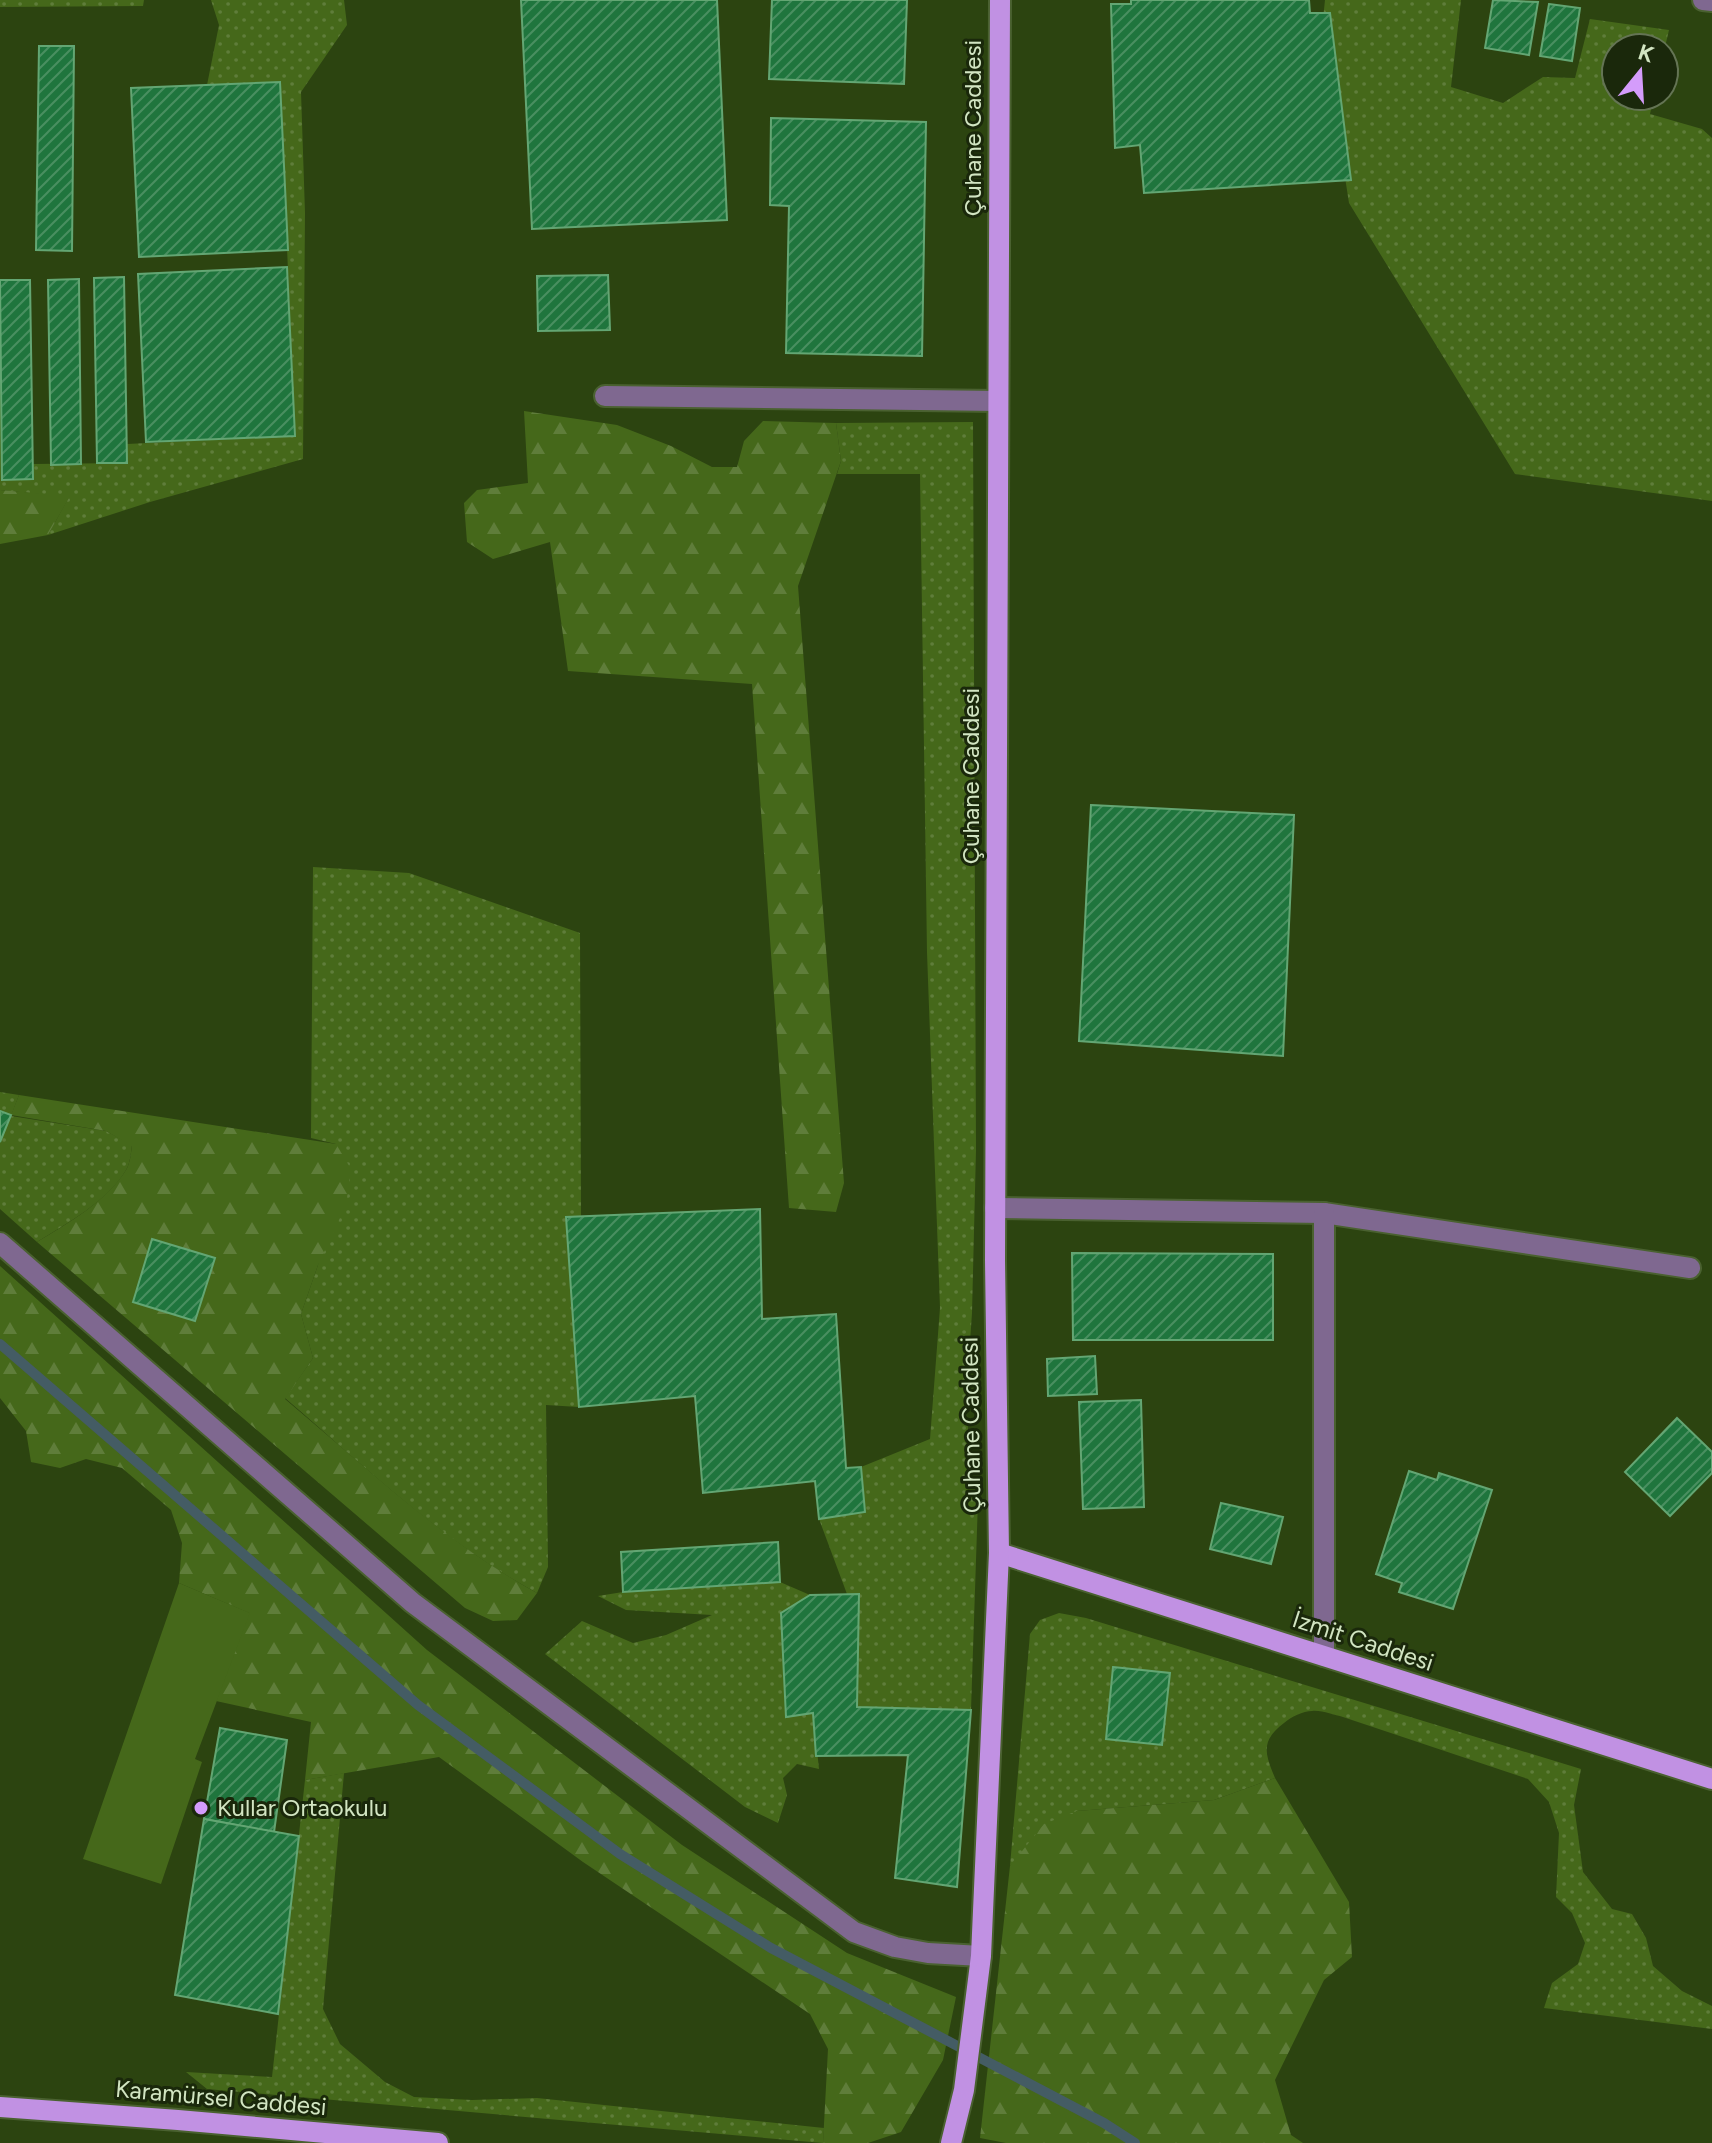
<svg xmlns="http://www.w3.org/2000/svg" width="1712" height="2143" viewBox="0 0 1712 2143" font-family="Figtree,sans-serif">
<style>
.grass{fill:url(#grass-dots)}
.forest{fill:url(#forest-firs)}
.pitch{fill:#45681a}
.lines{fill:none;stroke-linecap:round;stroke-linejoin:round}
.stream{stroke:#445c64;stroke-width:10}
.building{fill:url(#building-hatch);stroke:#63a673;stroke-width:2}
.minor-casing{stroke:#4a6130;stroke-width:24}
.major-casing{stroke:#4a6130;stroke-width:24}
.minor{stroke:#7f6890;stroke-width:20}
.major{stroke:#c191e3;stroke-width:20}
.poi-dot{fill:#d49cfb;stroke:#1a280b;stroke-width:3}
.labels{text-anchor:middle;stroke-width:6;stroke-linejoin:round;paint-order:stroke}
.street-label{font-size:24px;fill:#d2e5c2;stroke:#1a280b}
.poi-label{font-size:24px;fill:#d2e5c2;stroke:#1a280b;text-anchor:start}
</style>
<defs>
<pattern id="grass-dots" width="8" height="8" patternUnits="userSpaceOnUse" patternTransform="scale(2)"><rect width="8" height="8" fill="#45681a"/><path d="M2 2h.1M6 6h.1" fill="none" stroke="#5f7d3a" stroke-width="1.8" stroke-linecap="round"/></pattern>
<pattern id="forest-firs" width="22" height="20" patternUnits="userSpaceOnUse" patternTransform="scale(2)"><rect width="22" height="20" fill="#45681a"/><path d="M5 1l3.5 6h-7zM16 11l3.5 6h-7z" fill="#5f7d3a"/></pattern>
<pattern id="building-hatch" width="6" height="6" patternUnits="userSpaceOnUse" patternTransform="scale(2)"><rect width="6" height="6" fill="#1f753d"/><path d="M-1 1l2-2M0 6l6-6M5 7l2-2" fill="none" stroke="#498f60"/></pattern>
</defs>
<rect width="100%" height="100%" fill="#2c4410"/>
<g class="grass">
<path d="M 0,0 L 144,0 L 143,6 L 0,7 Z"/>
<path d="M 211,0 L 344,0 L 347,25 L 301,92 L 305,213 L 303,459 L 150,502 L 48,535 L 69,497 L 0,490 L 0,291 L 3,480 L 33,479 L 33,464 L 127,463 L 127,444 L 295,436 L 280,82 L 207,85 L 219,25 Z"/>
<path d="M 1325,0 L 1461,0 L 1451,87 L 1503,103 L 1543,77 L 1575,78 L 1590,19 L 1669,30 L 1664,51 L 1664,48 L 1616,48 L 1616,96 L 1654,96 L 1650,114 L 1702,129 L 1712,138 L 1712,501 L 1515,474 L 1349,203 L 1322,29 Z"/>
<path d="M 973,422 L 976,1150 L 972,1313 L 966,1399 L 971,1475 L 978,1500 L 971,1710 L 857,1707 L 859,1594 L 847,1594 L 819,1519 L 865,1512 L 861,1467 L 930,1439 L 940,1308 L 927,952 L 920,474 L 837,474 L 841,461 L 836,423 Z"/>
<path d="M 313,867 L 409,873 L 580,933 L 581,1218 L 566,1218 L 579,1407 L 546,1405 L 548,1567 L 537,1593 C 443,1542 365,1467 285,1398 L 313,1358 L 301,1314 L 318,1265 L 336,1144 L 311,1138 Z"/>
<path d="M 0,1092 L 19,1095 L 11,1116 L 106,1131 L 132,1145 C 131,1153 130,1164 126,1170 C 108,1201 66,1224 37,1242 L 0,1209 Z"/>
<path d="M 780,1582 L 810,1595 L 781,1613 L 786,1717 L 813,1713 L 819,1769 L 797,1764 L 783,1778 L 787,1795 L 778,1823 L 745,1807 L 545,1654 L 582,1621 L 633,1643 L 666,1635 L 712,1615 L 626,1610 L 598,1596 L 623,1592 Z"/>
<path d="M 1059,1613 L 1086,1618 L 1581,1769 L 1574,1805 L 1583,1872 L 1612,1909 L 1632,1914 L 1646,1938 L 1653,1966 L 1682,1991 L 1712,2006 L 1712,2029 L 1544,2008 L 1552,1983 L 1578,1964 L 1585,1943 L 1572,1913 L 1556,1897 L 1559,1833 L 1549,1802 L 1528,1779 L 1343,1717 C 1334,1715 1322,1710 1312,1711 C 1303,1711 1291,1717 1284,1723 C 1260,1741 1265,1754 1275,1778 L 1214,1800 L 1077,1811 L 1010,1866 L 1030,1634 L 1040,1620 Z"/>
<path d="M 344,1773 L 323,2009 L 340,2044 L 385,2082 L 414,2097 L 472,2100 L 537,2098 L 824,2128 L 823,2143 L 207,2089 L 186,2072 L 272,2077 L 305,1780 Z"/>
</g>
<g class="forest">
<path d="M 524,411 L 617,425 L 671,446 L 712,467 L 737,467 L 744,441 L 763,421 L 836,423 L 841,461 L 798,586 L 844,1183 L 836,1212 L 789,1208 L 752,684 L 568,671 L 550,542 L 493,559 L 467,542 L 464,503 L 477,490 L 528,483 Z"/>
<path d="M 0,490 L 70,496 L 48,535 L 0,544 Z"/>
<path d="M 19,1095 L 336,1144 L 351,1169 L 346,1205 L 318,1265 L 301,1314 L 313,1358 L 285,1399 C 366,1467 444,1542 537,1593 L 517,1620 L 493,1621 L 465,1608 L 37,1242 C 67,1224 107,1201 126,1170 C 130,1164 131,1153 132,1146 L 106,1131 L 11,1115 Z"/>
<path d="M 0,1266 L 427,1650 L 682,1845 L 847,1953 L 956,1997 L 943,2060 L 901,2132 L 868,2143 L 823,2143 L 828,2049 L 810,2014 L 583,1862 L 439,1757 L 305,1780 L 311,1722 L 216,1701 L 249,1613 L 179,1583 L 182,1543 L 171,1510 L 122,1468 L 86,1459 L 60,1468 L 31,1462 L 26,1431 L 0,1398 Z"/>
<path d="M 1275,1778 L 1349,1902 L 1352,1957 L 1324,1980 L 1275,2080 L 1291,2135 L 1303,2143 L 1006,2143 L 980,2138 L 1010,1866 L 1044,1824 L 1077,1811 L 1214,1800 Z"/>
</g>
<path class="pitch" d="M 179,1583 L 250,1613 L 195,1759 L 202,1762 L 161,1884 L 83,1859 Z"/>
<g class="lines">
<path class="stream" d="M 0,1344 L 418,1705 L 620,1854 L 771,1948 L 1104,2123 L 1135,2143"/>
</g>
<g class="building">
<path d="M 521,0 L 717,0 L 727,220 L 532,229 Z"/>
<path d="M 772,0 L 907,0 L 904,84 L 769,79 Z"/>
<path d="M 1131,0 L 1309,0 L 1310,13 L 1330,13 L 1351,180 L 1144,193 L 1140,145 L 1115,148 L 1111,4 L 1131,4 Z"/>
<path d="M 1493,0 L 1538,2 L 1529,55 L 1485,48 Z"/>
<path d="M 1549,4 L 1580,8 L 1572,61 L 1540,56 Z"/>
<path d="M 39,46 L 74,46 L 72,251 L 36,250 Z"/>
<path d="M 280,82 L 288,250 L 139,257 L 131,88 Z"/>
<path d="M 771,118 L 926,122 L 922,356 L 786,353 L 789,206 L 770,205 Z"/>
<path d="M 287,267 L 295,436 L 146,442 L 138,274 Z"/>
<path d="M 608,275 L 610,330 L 538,331 L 537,276 Z"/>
<path d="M 124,277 L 127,463 L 97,463 L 94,278 Z"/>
<path d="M 79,279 L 81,464 L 51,465 L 48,280 Z"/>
<path d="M 0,280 L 30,280 L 33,479 L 2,480 Z"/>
<path d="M 1091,805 L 1294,815 L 1283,1056 L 1079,1041 Z"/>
<path d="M 0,1111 L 11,1115 L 0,1142 Z"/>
<path d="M 760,1209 L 762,1319 L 836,1314 L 846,1468 L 861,1467 L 865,1512 L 819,1519 L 815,1481 L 703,1493 L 695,1396 L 579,1407 L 566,1217 Z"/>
<path d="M 152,1239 L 215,1258 L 195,1321 L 133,1302 Z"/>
<path d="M 1072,1253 L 1273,1254 L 1273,1340 L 1073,1340 Z"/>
<path d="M 1095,1356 L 1097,1394 L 1048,1396 L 1047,1359 Z"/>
<path d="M 1141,1400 L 1144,1507 L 1083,1509 L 1079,1402 Z"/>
<path d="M 1677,1418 L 1712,1452 L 1712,1473 L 1670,1516 L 1625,1472 Z"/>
<path d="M 1409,1471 L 1437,1480 L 1439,1473 L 1492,1490 L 1453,1609 L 1399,1592 L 1402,1583 L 1376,1574 Z"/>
<path d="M 1221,1503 L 1283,1517 L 1271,1564 L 1210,1549 Z"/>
<path d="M 778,1542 L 780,1582 L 623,1592 L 621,1552 Z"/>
<path d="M 859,1594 L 857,1707 L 971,1710 L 957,1887 L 895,1878 L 908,1755 L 816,1756 L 813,1713 L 786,1717 L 781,1613 L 810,1595 Z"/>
<path d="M 1113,1667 L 1170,1673 L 1162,1745 L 1106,1739 Z"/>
<path d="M 220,1728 L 287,1740 L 274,1832 L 204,1819 Z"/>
<path d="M 204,1819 L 299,1836 L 278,2014 L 175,1995 Z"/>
</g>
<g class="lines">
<defs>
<g id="minor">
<path d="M 1703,0 L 1712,1"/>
<path d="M 605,396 L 998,401"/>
<path d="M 995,1208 L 1324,1213 L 1690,1268"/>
<path d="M 0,1243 L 413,1603 L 854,1932 L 895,1947 L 928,1953 L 981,1956"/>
<path d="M 1324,1656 L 1324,1213"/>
</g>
<g id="major">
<path d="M 999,1553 L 1712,1779"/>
<path d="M 0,2107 L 178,2120 L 438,2143"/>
<path d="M 951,2143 L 964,2090 L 981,1956 L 999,1553 L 995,1260 L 1000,0"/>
</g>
</defs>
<use href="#minor" class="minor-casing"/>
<use href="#major" class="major-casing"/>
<use href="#minor" class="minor"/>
<use href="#major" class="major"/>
</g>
<circle class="poi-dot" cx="201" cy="1808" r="8"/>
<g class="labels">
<g class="street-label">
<text transform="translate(973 128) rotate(-90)" y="8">Çuhane Caddesi</text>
<text transform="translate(971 776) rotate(-90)" y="8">Çuhane Caddesi</text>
<text transform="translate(971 1425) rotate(-91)" y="8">Çuhane Caddesi</text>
<text transform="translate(1363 1641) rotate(18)" y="8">İzmit Caddesi</text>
<text transform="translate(221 2098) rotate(5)" y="8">Karamürsel Caddesi</text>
</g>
<g class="poi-label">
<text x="217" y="1816">Kullar Ortaokulu</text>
</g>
</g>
<g transform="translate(1640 72) rotate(18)"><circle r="38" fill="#1a280b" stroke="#647454" stroke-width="2"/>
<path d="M0-6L14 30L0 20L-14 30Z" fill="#d49cfb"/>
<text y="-12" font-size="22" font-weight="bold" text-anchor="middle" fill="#d2e5c2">K</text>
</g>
</svg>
